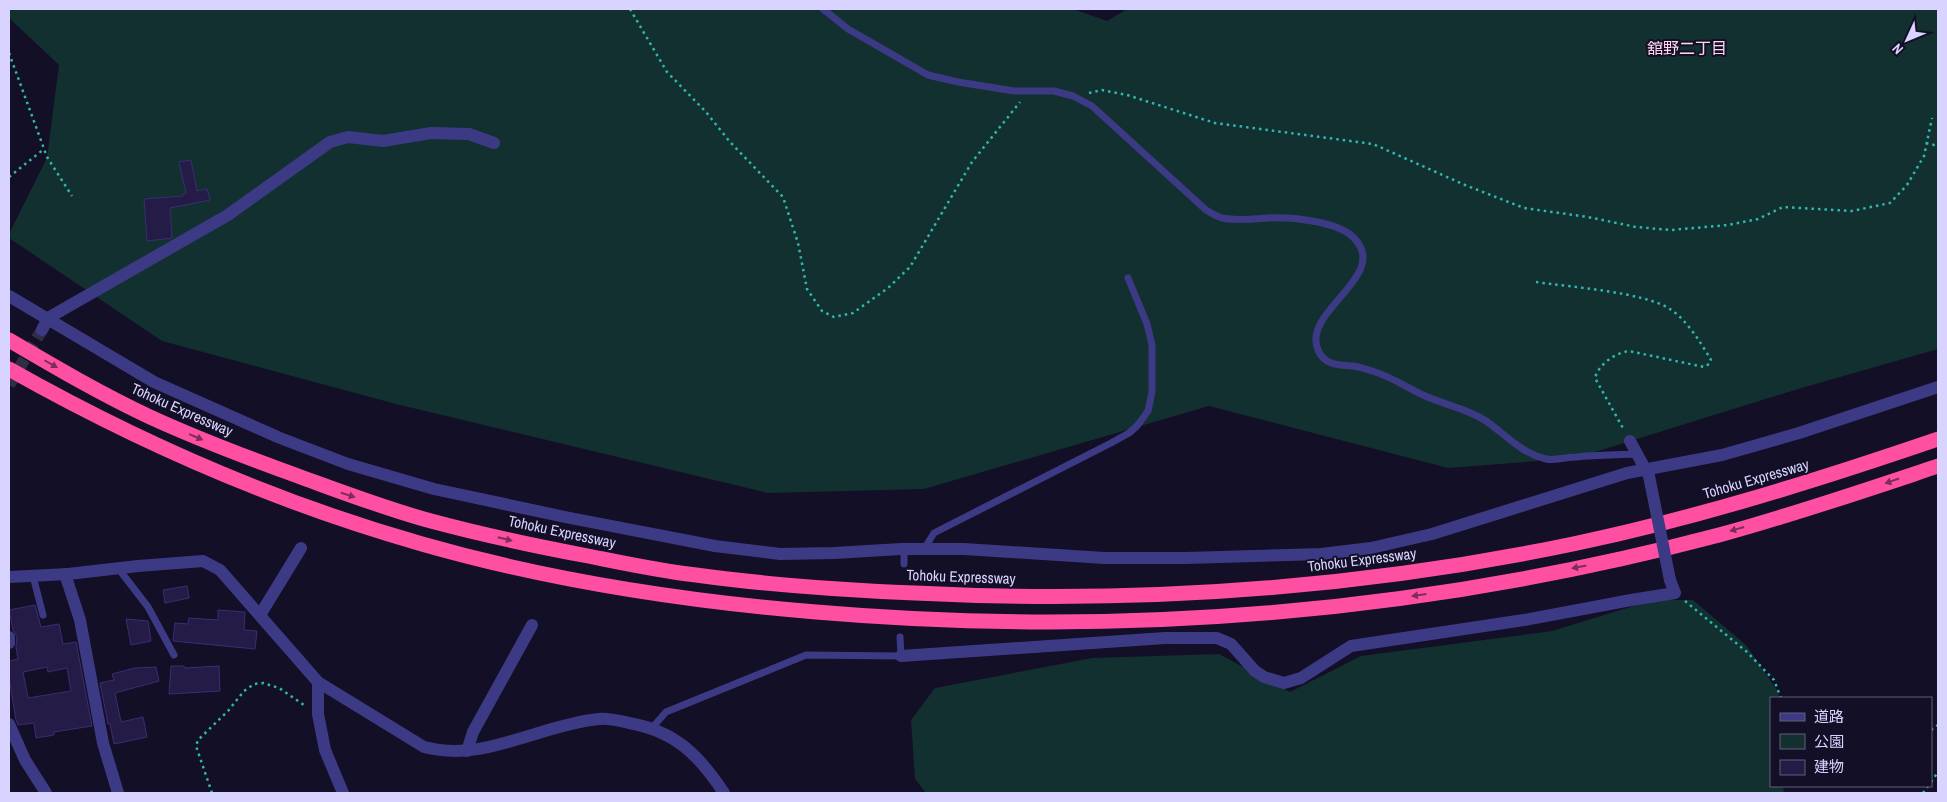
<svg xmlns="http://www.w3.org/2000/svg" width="1947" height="802" viewBox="0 0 1947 802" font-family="'Archivo Narrow','Noto Sans JP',sans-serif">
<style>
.green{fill:#12302f}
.building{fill:#241b47;stroke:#3b2d73;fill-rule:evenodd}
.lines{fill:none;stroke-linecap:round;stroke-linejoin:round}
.minor-tunnel{stroke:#312d47;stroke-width:12;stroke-dasharray:12 6;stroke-linecap:butt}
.path{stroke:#2fb8b0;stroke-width:2.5;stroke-dasharray:2.5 4;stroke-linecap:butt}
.service{stroke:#3d3a85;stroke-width:7}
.minor{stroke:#3d3a85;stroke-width:12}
.tertiary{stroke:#3d3a85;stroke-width:12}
.motorway{stroke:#ff4fa3;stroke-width:15}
.minor-bridge{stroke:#3d3a85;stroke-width:12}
.oneway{fill:#7d2c5e}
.labels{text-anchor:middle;stroke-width:4;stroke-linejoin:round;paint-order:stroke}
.street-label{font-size:15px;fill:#d9d4ff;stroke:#130f26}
.neighbourhood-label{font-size:16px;fill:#ffd6f0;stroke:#130f26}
</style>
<rect width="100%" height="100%" fill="#130f26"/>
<g class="green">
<path d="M 9,9 L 1073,9 L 1107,21 L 1127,9 L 1938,9 L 1938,349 L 1798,389 L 1576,458 L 1448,468 L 1209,406 L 924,489 L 768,493 L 396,404 L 162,341 L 9,238 L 9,234 L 47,158 L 59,65 L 9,18 Z"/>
<path d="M 1653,600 L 1693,600 L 1746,645 L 1779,693 L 1778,698 L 1771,698 L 1771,786 L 1783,786 L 1784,793 L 926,793 L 915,779 L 911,720 L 935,688 L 1092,658 L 1219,654 L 1290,692 L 1361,656 L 1552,631 Z"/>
</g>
<g class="building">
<path d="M 191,160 L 197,191 L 207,189 L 210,200 L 170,208 L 172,238 L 147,241 L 144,199 L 183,196 L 183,194 L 186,193 L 179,162 Z"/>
<path d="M 187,586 L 189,598 L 165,603 L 163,590 Z"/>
<path d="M 35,605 L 41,627 L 59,624 L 63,644 L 76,642 L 92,726 L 54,732 L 54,735 L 36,738 L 34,723 L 18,725 L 16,720 L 9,678 L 9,661 L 18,659 L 16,647 L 17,637 L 13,630 L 9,610 ZM 47,667 L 48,672 L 67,668 L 71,691 L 28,698 L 23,672 Z"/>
<path d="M 218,610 L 245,612 L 244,630 L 257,631 L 255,649 L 173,641 L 175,623 L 188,624 L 189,618 L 218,620 Z"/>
<path d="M 126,619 L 148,621 L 151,641 L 131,645 Z"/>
<path d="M 171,666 L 184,666 L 185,668 L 219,666 L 220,691 L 169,694 Z"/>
<path d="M 156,667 L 159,681 L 115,693 L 121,722 L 143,717 L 147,737 L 114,744 L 110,724 L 108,724 L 100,683 L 114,680 L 112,674 L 135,668 Z"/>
</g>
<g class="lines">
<path class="minor-tunnel" d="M 9,385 L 42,330"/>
<g class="path">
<path d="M 630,9 L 667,72 L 706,112 L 730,142 L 783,197 L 798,243 L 807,289 L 822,311 L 834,317 L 853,313 L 888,288 L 910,267 L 972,162 L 1020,102"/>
<path d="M 9,53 L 47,157 L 72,196"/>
<path d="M 1089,93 L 1102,90 L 1127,95 L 1215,123 L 1373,144 L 1465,185 L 1524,208 L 1588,217 L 1636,227 L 1671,230 L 1728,225 L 1758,219 L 1783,207 L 1852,211 L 1890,203 L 1907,185 L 1924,156 L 1932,118"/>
<path d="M 1926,143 L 1938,146"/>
<path d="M 9,177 L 44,149"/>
<path d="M 1536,282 C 1569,287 1644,292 1670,309 C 1687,320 1701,343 1711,360 L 1709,364 L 1704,367 L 1629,351 C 1615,353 1599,364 1595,378 L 1624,430"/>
<path d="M 1685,601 L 1747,652 L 1774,680 L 1781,698"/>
<path d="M 1931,730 L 1938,725"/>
<path d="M 1931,782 L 1938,772"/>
<path d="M 212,793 L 196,746 L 198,740 L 228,711 L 244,691 L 254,684 L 263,683 L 279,688 L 304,705"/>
<path d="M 1923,793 L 1928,786"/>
</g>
<g class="service">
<path d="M 823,9 L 848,29 L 928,75 L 958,82 L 1014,91 L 1054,91 L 1073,96 L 1092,106 L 1206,210 C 1211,213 1217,217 1222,218 C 1237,221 1253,219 1268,218 C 1291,217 1338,221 1354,238 C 1391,276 1301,311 1318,350 C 1325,366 1339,365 1353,366 C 1359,367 1366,369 1372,371 C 1390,376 1406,387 1423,395 C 1444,405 1467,408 1486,421 C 1506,435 1521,453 1546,459 C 1555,461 1566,457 1576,457 C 1596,455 1616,455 1636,454"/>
<path d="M 924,549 L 934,533 L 1111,443 L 1129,433 L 1137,426 L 1148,411 L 1152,392 L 1152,345 L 1147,324 L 1128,278"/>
<path d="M 904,564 L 904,549"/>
<path d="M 118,568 L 148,607 L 174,655"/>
<path d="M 33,576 L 43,615"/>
<path d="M 652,728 L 666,712 L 806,655 L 901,656 L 900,637"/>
</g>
<g class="minor">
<path d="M 42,330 L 48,318 L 228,215 L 330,142 L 348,137 L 383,141 L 431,133 L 469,134 L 494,143"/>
<path d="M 1630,441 L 1649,476"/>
<path d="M 65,574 L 80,620 L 103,743 L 118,793"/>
<path d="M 260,615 L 301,548"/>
<path d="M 9,637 L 9,643"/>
<path d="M 901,656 L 1165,638 L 1217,638 L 1231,644 L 1255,671 L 1264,677 L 1284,683 L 1301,678 L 1351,646 L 1524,620 L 1631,600 L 1675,593 L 1670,580"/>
<path d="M 318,682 L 318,714 L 325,750 L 343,793"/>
<path d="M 9,724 L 25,760 L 46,793"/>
<path d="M 467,751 L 473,732 L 532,625"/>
</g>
<g class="tertiary">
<path d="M 9,296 L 154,382 L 280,438 L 348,464 L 434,489 L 565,517 L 715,546 L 780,554 L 834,553 L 901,549 L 964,549 L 1104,558 L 1185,558 L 1321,554 L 1371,548 L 1432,534 L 1627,473 L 1722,455 L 1799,433 L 1938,387"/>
<path d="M 9,577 L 68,574 L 138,566 L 203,561 L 220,570 L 318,682 L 424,747 C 463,757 495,746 532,735 C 554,728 577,721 599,719 C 609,718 620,721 629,723 C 675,731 699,755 724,793"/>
</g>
<g class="motorway">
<path d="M 9,340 C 55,367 101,394 150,417 C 198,439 248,458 298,476 C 342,492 386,509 431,521 C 483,535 535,546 588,556 C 623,563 660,571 696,575 C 769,585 842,590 915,593 C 1136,604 1357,589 1573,544 C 1697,518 1818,480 1938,439"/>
<path d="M 9,369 C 140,443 278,503 422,544 C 551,581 683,601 816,612 C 1120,638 1423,613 1719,535 C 1793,515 1866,490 1938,466"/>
</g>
<path class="minor-bridge" d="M 1649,476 L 1670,580"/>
</g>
<defs><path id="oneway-solid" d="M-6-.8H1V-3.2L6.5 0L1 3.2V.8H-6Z" transform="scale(1.25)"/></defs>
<g class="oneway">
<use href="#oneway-solid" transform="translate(51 364) rotate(30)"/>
<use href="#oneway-solid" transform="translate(196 437) rotate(23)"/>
<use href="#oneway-solid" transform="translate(1892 481) rotate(161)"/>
<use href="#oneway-solid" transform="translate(348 495) rotate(18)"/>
<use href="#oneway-solid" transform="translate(1737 529) rotate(164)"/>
<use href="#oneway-solid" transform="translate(505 539) rotate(14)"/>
<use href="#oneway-solid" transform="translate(1579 567) rotate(169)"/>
<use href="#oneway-solid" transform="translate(1419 595) rotate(172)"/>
</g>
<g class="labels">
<g class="street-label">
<text transform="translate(182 410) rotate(24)" y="5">Tohoku Expressway</text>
<text transform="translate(1756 479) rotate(-16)" y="5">Tohoku Expressway</text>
<text transform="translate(562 532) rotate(12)" y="5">Tohoku Expressway</text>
<text transform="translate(1362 560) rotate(-7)" y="5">Tohoku Expressway</text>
<text transform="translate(961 577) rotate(2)" y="5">Tohoku Expressway</text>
</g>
<g class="neighbourhood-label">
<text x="1687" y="54">舘野二丁目</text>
</g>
</g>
<rect width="1947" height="802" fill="none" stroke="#d9d4ff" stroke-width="20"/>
<rect x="1770" y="697" width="162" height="90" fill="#130f26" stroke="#625e7d"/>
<rect x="1780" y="713" width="25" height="8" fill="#3d3a85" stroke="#625e7d"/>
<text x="1814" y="722" font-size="15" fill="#d9d4ff">道路</text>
<rect x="1780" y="734" width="25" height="15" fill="#12302f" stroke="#625e7d"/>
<text x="1814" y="747" font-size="15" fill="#d9d4ff">公園</text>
<rect x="1780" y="760" width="25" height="15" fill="#241b47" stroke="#625e7d"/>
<text x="1814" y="772" font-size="15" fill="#d9d4ff">建物</text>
<g transform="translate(1907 40) rotate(226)" stroke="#130f26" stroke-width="4" paint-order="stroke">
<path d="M0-4L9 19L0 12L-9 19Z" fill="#d9d4ff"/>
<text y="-8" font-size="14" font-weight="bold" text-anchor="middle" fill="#d9d4ff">N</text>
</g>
</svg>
